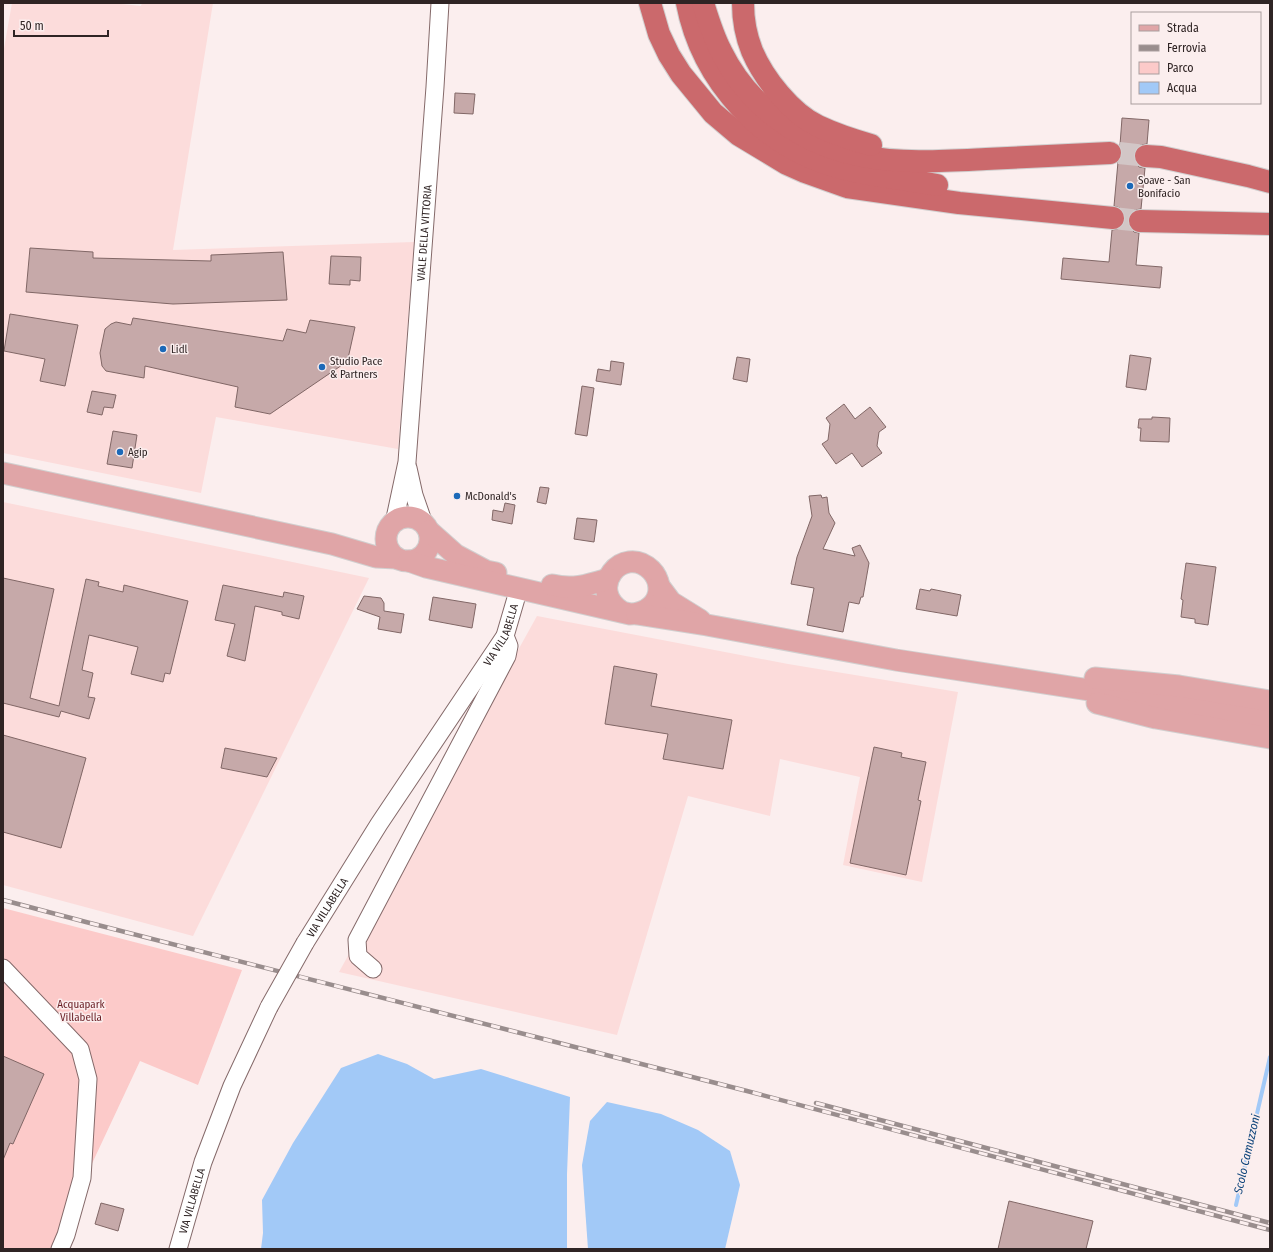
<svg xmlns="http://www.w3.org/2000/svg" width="1273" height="1252" viewBox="0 0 1273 1252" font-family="'Fira Sans Condensed',sans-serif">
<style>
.built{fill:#fcdcdb}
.green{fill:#fccac9}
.water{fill:#a2c9f7}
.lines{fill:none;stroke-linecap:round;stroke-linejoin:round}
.stream{stroke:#a2c9f7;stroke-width:4}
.building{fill:#c6a9a9;stroke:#816766}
.highway-tunnel{stroke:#d2c6c6;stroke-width:22;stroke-dasharray:22 11;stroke-linecap:butt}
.minor-casing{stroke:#846969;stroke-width:19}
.major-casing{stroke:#d1cfcf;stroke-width:23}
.highway-casing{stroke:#d1cfcf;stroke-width:24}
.minor{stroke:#fff;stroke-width:17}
.major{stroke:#e0a5a7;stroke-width:21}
.highway{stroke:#cb696c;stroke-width:22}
.rail-casing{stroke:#998d8d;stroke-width:4.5}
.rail{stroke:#fbeeee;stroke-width:3;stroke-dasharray:9;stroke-linecap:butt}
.minor-bridge-casing{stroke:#846969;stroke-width:19;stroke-linecap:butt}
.minor-bridge{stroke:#fff;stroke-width:17}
.poi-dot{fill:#1c69b8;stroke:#fbeeee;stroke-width:1.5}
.labels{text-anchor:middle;stroke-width:3;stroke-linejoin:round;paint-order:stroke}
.poi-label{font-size:11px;fill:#2f2424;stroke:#fbeeee;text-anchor:start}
.street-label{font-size:11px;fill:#2f2424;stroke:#fbeeee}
.park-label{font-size:11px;fill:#6a1f25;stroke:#fbeeee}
.water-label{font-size:12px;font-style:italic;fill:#0f457b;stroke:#fbeeee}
</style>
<rect width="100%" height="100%" fill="#fbeeee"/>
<g class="built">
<path d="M 12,3 L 112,3 L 141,6 L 142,3 L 213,3 L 173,250 L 414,242 L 398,449 L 216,417 L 201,493 L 3,453 L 3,54 Z"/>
<path d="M 3,502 L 369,578 L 193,936 L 3,885 Z"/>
<path d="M 537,616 L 788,664 L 958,692 L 922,882 L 843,865 L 860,777 L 780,759 L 770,816 L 688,796 L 617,1035 L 339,972 Z"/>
</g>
<path class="green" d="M 3,908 L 242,970 L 198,1085 L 140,1061 L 52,1249 L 3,1249 Z"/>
<g class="water">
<path d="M 378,1054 L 407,1064 L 434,1079 L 481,1069 L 570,1097 L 567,1174 L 567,1249 L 261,1249 L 263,1233 L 262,1200 L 293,1143 L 341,1068 Z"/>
<path d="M 607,1102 L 661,1114 L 698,1130 L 730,1151 L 740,1185 L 725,1249 L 588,1249 L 582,1165 L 590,1121 Z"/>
</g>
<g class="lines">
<path class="stream" d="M 1236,1205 L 1270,1057"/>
</g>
<g class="building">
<path d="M 455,93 L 475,94 L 473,114 L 454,113 Z"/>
<path d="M 1122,118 L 1149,120 L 1147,144 L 1140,145 L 1135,149 L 1134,155 L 1135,162 L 1139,167 L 1145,168 L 1141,209 L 1134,210 L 1129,215 L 1128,221 L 1129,227 L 1134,232 L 1139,233 L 1136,265 L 1162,267 L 1160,288 L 1061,279 L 1063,258 L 1109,262 L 1112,230 L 1118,229 L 1123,225 L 1125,219 L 1124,212 L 1120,208 L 1114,206 L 1118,162 L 1121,158 L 1122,153 L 1120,145 Z"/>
<path d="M 30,248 L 93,252 L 93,258 L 211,261 L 211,255 L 283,252 L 287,300 L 173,304 L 26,292 Z"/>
<path d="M 331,256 L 361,257 L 360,281 L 350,280 L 350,285 L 329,284 Z"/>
<path d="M 10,314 L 78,325 L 65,386 L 40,381 L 45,359 L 4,351 Z"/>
<path d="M 133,318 L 283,341 L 287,329 L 306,333 L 310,320 L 355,327 L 349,354 L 345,363 L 270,414 L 235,407 L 238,387 L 145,366 L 144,378 L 106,371 L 102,366 L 100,353 L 105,329 L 111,324 L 116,322 L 131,325 Z"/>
<path d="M 1130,355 L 1151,358 L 1146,390 L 1126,387 Z"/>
<path d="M 737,357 L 750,359 L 747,382 L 733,379 Z"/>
<path d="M 611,361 L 624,363 L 621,385 L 596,381 L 598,369 L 610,371 Z"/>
<path d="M 582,386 L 594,388 L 587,436 L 575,434 Z"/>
<path d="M 92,391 L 116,395 L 113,408 L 104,407 L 102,415 L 87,412 Z"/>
<path d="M 844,404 L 855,419 L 870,407 L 886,427 L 879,432 L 877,446 L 882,453 L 862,467 L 852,453 L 836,464 L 822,444 L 828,440 L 830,424 L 826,418 Z"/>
<path d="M 1152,417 L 1170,418 L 1169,442 L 1140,441 L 1141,428 L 1138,428 L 1139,419 L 1152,419 Z"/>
<path d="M 113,431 L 137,435 L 132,468 L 107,464 Z"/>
<path d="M 540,487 L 549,488 L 546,504 L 537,502 Z"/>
<path d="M 821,495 L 822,498 L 827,497 L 829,513 L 835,523 L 823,549 L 855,556 L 852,548 L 860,545 L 869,563 L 863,597 L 861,597 L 859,604 L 849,602 L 843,632 L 807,625 L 814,588 L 791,584 L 797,557 L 812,516 L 809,496 Z"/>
<path d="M 505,503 L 515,505 L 512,524 L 492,520 L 493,510 L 503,512 Z"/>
<path d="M 577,518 L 597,520 L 594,542 L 574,539 Z"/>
<path d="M 1186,563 L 1216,567 L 1208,625 L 1195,623 L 1195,619 L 1181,617 L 1183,600 L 1181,599 Z"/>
<path d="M 3,578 L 54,589 L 30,698 L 59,706 L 86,579 L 99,582 L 98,586 L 123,592 L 124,585 L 188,601 L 170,674 L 165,673 L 163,682 L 131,674 L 138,647 L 89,635 L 82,670 L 93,673 L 88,697 L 95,698 L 89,719 L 61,711 L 59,717 L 3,703 Z"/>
<path d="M 223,585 L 283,597 L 284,592 L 304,596 L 299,619 L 282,615 L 282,612 L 255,606 L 245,661 L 227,656 L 235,624 L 215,620 Z"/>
<path d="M 920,589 L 930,591 L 931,589 L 961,595 L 957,616 L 916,609 Z"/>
<path d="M 364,596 L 381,598 L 384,603 L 384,611 L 404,614 L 401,633 L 378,629 L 380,617 L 357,609 Z"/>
<path d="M 433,597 L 476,604 L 472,628 L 429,620 Z"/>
<path d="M 614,666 L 657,674 L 651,706 L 732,720 L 723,769 L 663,759 L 668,734 L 605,724 Z"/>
<path d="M 3,735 L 86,758 L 61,848 L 3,832 Z"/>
<path d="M 874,747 L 902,753 L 901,757 L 926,762 L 918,800 L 921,801 L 906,875 L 850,863 Z"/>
<path d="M 225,748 L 277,758 L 267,777 L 221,768 Z"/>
<path d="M 3,1056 L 44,1074 L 13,1144 L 10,1143 L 3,1160 Z"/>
<path d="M 1009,1201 L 1093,1221 L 1086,1249 L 998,1249 Z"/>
<path d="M 101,1203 L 124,1209 L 118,1231 L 95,1224 Z"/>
</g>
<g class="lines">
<g class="highway-tunnel">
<path d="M 1119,153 L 1146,156"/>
<path d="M 1113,218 L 1140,221"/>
</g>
<defs>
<g id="minor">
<path d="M 408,468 L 414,495 L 424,524"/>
<path id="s1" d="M 394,523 L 407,462 L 409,435 L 435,87 L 440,3"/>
<path id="s2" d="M 305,943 L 379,824 L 505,636 L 519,588"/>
<path d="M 3,968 L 80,1049 L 88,1079 L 82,1178 L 66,1235 L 60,1249"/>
<path d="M 373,969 L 358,956 L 357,940 L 507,656 L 509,646 L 505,636"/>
<path id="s3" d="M 178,1249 L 203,1162 L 232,1086 L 269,1007"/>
</g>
<g id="major">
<path d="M 3,473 L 332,544 L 376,557 L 396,558"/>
<circle cx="408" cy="539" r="22"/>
<path d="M 429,531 L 456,555 L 486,571 L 496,573"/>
<path d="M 409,561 L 426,567 L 630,614 C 645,614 660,604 659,586 C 658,580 655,574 651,570 C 623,543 585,589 622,612"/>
<path d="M 552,585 C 573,590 588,585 608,579"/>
<path d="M 659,586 L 671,602 L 700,620"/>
<path d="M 637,614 L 707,625 L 896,660 L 1270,718"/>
<path d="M 1095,678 L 1179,686 L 1270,701"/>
<path d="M 1097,703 L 1156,718 L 1270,738"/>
</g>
<g id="highway">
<path d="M 650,3 L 659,34 L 669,55 L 681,74 L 713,113 L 739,135 L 787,164 L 805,172 L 847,187 L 959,203 L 1113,218"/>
<path d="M 687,3 C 702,81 763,148 841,168 C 872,176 905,179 937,185"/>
<path d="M 703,3 C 708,19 713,36 721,51 C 748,106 802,145 862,156 C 902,164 945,161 986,159 C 1027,157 1069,155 1110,153"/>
<path d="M 743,3 C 743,19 746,36 752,51 C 764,79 791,113 818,126 C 835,134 853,140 871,145"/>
<path d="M 1146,156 L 1161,157 L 1248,176 L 1270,182"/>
<path d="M 1140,221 L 1270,224"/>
</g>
</defs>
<use href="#minor" class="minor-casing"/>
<use href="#major" class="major-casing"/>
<use href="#highway" class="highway-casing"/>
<use href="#minor" class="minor"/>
<use href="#major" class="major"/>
<use href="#highway" class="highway"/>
<defs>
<g id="rail">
<path d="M 3,900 L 86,922 L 747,1091 L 1270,1230"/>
<path d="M 816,1103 L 1270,1223"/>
</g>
</defs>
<use href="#rail" class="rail-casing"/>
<use href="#rail" class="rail"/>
<defs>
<path id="minor-bridge" d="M 269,1007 L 305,943"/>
</defs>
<use href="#minor-bridge" class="minor-bridge-casing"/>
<use href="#minor-bridge" class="minor-bridge"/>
</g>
<g class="poi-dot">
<circle cx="1130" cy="186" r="4"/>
<circle cx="163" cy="349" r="4"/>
<circle cx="322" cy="367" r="4"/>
<circle cx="120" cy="452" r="4"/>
<circle cx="457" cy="496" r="4"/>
</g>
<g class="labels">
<g class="poi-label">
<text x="1138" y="184">Soave - San<tspan x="1138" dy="13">Bonifacio</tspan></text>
<text x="171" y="353">Lidl</text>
<text x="330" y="365">Studio Pace<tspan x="330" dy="13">&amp; Partners</tspan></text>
<text x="128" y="456">Agip</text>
<text x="465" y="500">McDonald's</text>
</g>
<g class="street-label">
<text dy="4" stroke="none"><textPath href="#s1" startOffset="292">VIALE DELLA VITTORIA</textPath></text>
<text dy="4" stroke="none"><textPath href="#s2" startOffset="366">VIA VILLABELLA</textPath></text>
<text dy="4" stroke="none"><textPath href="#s2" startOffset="42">VIA VILLABELLA</textPath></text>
<text dy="4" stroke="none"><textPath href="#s3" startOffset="50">VIA VILLABELLA</textPath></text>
</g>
<g class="park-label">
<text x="81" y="1008">Acquapark<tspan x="81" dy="13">Villabella</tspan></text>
</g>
<g class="water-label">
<text transform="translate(1247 1154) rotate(-77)" y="4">Scolo Camuzzoni</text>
</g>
</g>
<rect width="1273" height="1252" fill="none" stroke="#2f2424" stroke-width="8"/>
<rect x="1131" y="12" width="130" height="92" fill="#fbeeee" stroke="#a99d9d"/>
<rect x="1139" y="25" width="20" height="6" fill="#e0a5a7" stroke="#a99d9d"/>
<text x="1167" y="32" font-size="12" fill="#2f2424">Strada</text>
<rect x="1139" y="45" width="20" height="6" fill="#998d8d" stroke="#a99d9d"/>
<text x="1167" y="52" font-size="12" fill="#2f2424">Ferrovia</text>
<rect x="1139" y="62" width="20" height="12" fill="#fccac9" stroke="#a99d9d"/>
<text x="1167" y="72" font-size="12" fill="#2f2424">Parco</text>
<rect x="1139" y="82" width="20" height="12" fill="#a2c9f7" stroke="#a99d9d"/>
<text x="1167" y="92" font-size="12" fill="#2f2424">Acqua</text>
<path d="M14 30v6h94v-6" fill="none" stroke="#2f2424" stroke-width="2"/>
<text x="20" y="30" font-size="12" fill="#2f2424" stroke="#fbeeee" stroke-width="3" paint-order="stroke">50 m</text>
</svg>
